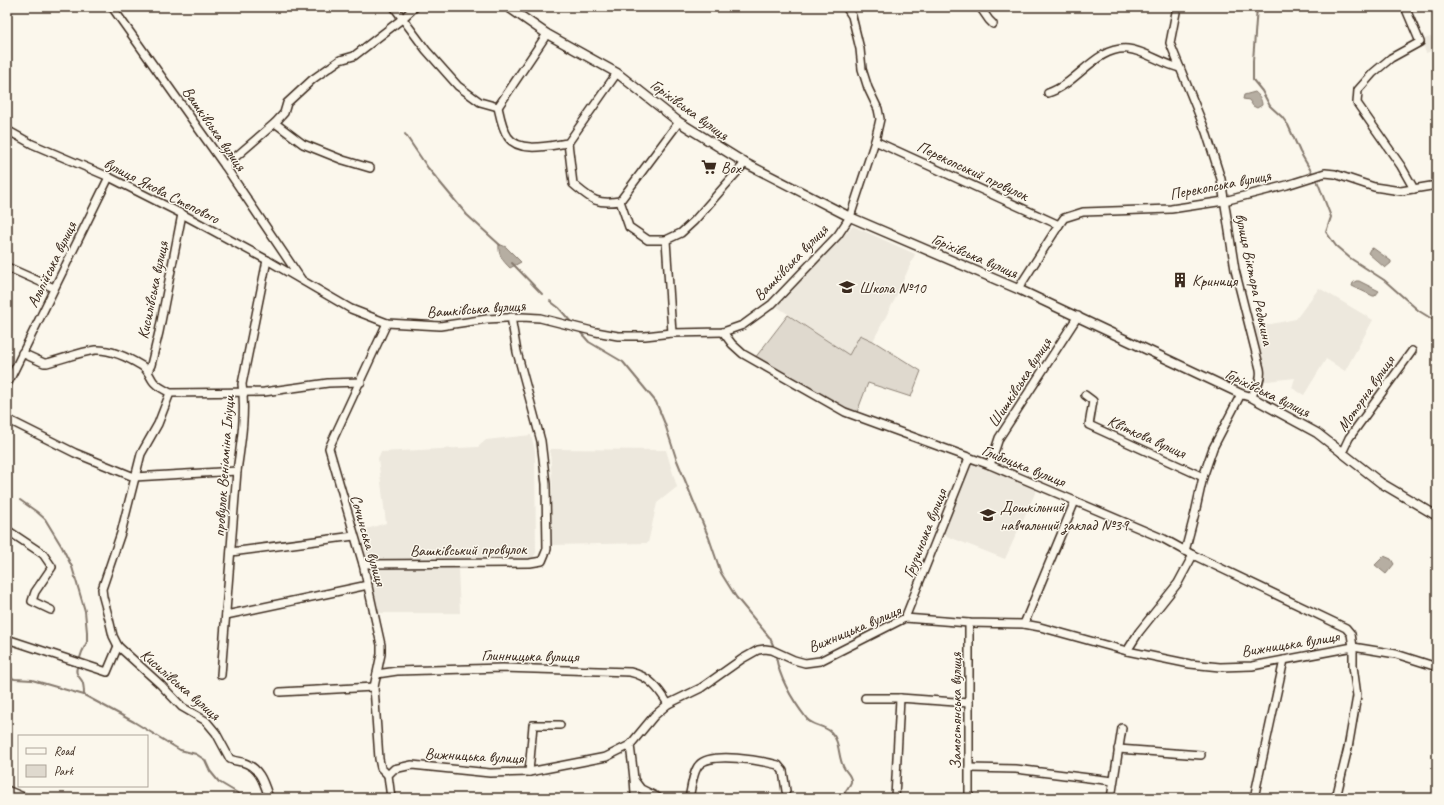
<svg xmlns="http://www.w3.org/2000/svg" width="1444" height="805" viewBox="0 0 1444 805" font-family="Caveat,sans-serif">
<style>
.built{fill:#ede8dd}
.green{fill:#dfd9ce;stroke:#8d8276}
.water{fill:#b6aea2;stroke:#85796d}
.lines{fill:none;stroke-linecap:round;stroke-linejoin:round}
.stream{stroke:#85796d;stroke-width:2}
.minor-casing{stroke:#3b2a1e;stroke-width:10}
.tertiary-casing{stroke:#3b2a1e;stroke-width:11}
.minor{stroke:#fbf7ec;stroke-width:7}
.tertiary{stroke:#fbf7ec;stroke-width:8}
.labels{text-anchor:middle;stroke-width:3;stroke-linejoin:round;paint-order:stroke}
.street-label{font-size:16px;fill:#3b2a1e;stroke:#fbf7ec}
.poi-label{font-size:16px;fill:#3b2a1e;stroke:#fbf7ec;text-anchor:start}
</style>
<rect width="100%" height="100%" fill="#fbf7ec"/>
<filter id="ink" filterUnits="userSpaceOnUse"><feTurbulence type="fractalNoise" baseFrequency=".025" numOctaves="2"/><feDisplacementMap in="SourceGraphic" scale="8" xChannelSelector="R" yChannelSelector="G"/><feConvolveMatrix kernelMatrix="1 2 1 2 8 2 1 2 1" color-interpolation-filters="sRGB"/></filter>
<g filter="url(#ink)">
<g class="built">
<path d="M 1437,35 L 1437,49 L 1426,53 L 1421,40 Z"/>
<path d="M 853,226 L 915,254 L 895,299 L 873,341 L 860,335 L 849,355 L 776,306 Z"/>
<path d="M 1319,288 L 1373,320 L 1345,371 L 1326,359 L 1304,395 L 1292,388 L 1295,378 L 1259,382 L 1251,328 L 1296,319 Z"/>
<path d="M 531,435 L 535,451 L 536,553 L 533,558 L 389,559 L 368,562 L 360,531 L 386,523 L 378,458 L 381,452 L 478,447 L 486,440 Z"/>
<path d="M 550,449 L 666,450 L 677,487 L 657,503 L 648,543 L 552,545 L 552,484 Z"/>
<path d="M 972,462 L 1037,489 L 1005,559 L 944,535 L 958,495 Z"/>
<path d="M 458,568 L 460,613 L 379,613 L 369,569 Z"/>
</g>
<path class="green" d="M 788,315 L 849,355 L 860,335 L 873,341 L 921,371 L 911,397 L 868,383 L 857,412 L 846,409 L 755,358 Z"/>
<g class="water">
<path d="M 1255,92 C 1259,95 1262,100 1262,105 L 1257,108 L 1253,106 L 1249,100 L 1243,99 L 1244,95 Z"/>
<path d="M 499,244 L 506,247 L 521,262 L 510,268 C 502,260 498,255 499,244 Z"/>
<path d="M 1373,248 L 1391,261 L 1391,263 L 1385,268 L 1368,253 L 1370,249 Z"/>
<path d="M 1356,281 L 1359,281 L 1379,291 L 1375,296 L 1373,296 L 1352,286 L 1353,283 Z"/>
<path d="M 1384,556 L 1391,559 L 1394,564 L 1386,574 L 1375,565 Z"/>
</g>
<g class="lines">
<g class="stream">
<path d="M 1257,7 L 1253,61 L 1253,80 L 1262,91 L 1270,106 L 1282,117 L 1288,125 L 1300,152 L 1318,183 L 1331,217 L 1326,232 L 1336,246 L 1350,258 L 1384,280 L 1419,311 L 1437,322"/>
<path d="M 405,134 L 428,168 L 467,215 L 500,245"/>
<path d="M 512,263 L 542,294"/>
<path d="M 550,301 L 559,308 L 571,322"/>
<path d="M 581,333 L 589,342 L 623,362 L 656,402 L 665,424 L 676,458 L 693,500 L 709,538 L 721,573 L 736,597 L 770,638 L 773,645"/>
<path d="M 20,500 L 37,512 L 45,519 L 62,547 L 72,567 L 85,611 L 87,632 L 87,642 L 82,652 L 79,661"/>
<path d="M 776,657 C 780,680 793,701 807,719 C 813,726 823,725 831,732 C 840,741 838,756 843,766 C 845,772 852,775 851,782 C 850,786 843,794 841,798"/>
<path d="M 78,665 C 74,673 78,675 82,681 C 84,685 84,690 84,695"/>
<path d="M 7,677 L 15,679 L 32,680 L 84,695 L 134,722 L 180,750 L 196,754 L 205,760 L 210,771 L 219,782 L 246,798"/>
</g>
<defs>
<g id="minor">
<path d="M 112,7 L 225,166 L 301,279"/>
<path d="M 394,7 L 426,50 L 458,86 L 480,102 L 498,107 L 547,34"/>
<path d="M 980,7 L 989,20 L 993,24"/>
<path d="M 1177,7 L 1170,43 L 1206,132 L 1221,179 L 1235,270 L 1260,369 C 1262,380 1256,388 1251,397"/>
<path d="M 1405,7 L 1420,42 L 1391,58 L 1373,73 L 1358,90 L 1357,103 L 1401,166 L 1414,189"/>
<path d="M 1048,93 C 1077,84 1096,46 1128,49 C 1146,51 1162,64 1180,68"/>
<path d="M 498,107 C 500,116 502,128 508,137 C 520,154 551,145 568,143 L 617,73"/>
<path d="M 275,123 L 303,144 L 343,160 L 370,168"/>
<path d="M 7,130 L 32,144 L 109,177 L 182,214 L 267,260 L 351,309 L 387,323 L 440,326 L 487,319 L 522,317 L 540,318 L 596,332 L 618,336 L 645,336 L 672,333 L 723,332 L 743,325 L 772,304 L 838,235 L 850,217 L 875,141 L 880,119 L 878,109 L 868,88 L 862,69 L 860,49 L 852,16 L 846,7"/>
<path d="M 875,141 L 1059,225"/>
<path d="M 568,143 L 573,184 C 591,199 596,205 620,201 L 679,122"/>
<path d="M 225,166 L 275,123 L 284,113 L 287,103 L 313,79 L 340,60 L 354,56 L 402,19 L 415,7"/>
<path d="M 620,201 L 629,227 L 648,240 L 666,240 L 681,233 L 694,221 L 745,163"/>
<path d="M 666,240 L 672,333"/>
<path d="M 7,267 L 54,288"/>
<path d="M 1018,289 L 1059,225 L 1064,218 L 1083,212 L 1171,209 L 1224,201 L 1287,185 L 1325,173 L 1335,174 L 1374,187 L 1401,191 L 1437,185"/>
<path d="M 387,323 L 329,448 L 363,564 L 381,645 L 381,654 L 374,687 L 379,759 L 381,768 L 388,775"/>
<path d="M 723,332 L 732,344 L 743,354 L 845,412 L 990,465 L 1075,501 L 1164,539 L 1193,555 L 1346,628 L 1351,634 L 1353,647 L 1353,666 L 1357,696 L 1348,748 L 1336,798"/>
<path d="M 22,353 L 44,363 L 47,363 C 63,359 80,352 95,350 C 110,349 129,358 142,366 C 148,370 149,375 153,381 C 157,387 164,389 170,393 L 264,392 L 328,383 L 361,382"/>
<path d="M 148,371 L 151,365 L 159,332 L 182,214"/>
<path d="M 7,385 L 109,177"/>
<path d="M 170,393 L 158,424 L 141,454 L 121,533 L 102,589 L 103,597 L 109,619 L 113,636 L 118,646 L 161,685 L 182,707 L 206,721 L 216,733 L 230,759 C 234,761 238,761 242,762 C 260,767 264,783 269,798"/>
<path d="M 1085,395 L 1093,401 L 1089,425 L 1203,477"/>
<path d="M 7,419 L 75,453 L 134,477 L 237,471"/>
<path d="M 1342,453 L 1349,438 L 1412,351"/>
<path d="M 990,465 L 999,438 L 1078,316"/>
<path d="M 7,530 L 43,554 L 52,567 L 35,592 L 32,601 L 51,610"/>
<path d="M 1185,551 L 1195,513 L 1203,477 L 1213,448 L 1241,394"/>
<path d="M 231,552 L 354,536"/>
<path d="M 363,564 L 530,563 L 542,561 L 547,549 L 546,484 L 541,441 L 517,352 L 511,317"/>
<path d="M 226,615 L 368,585"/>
<path d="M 905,618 L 969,458"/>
<path d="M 969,623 L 969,798"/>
<path d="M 1024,624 L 1075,501"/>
<path d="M 7,639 L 107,672 L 118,646"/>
<path d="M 1127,651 L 1139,632 L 1178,583 L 1193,555"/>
<path d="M 377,674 L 397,671 L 503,668 L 630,672 C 649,676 659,689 668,704"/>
<path d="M 221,675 L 237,471 C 241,443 246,413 242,384 L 267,260"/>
<path d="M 280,692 L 374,687"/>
<path d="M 865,698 L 900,698"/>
<path d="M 630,745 C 632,763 635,779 635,798"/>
<path d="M 1118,749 L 1201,755"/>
<path d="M 969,768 L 1016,769 L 1113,781"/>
<path d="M 529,772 L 533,725 L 560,725"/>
<path d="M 635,781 L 641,789 L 659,798"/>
<path d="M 7,790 L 26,798"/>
<path d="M 391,798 L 388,775 L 394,769 L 412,765 L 490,773 L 529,772 L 606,757 L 630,745 L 654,716 L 668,704 L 701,688 L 742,659 L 758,650 L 765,649 L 772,650 L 794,660 L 805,663 L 820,661 L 905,618 L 969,623 L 1024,624 L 1040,627 L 1127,651 L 1190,664 L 1220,667 L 1252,666 L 1353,647 L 1396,654 L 1437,667"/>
<path d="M 689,798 C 691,790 693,771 699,765 C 711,751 762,761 778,765 L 783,771 L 786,791"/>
<path d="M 895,798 L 900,698 L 969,703"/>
<path d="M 1111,798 L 1122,728"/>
<path d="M 1254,798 L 1284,660"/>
</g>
<path id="tertiary" d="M 508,7 L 547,34 L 617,73 L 679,122 L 745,163 L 850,217 L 1018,289 L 1241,394 L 1251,397 L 1317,433 L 1381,483 L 1437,516"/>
</defs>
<use href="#minor" class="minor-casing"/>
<use href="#tertiary" class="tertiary-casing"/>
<use href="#minor" class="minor"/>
<use href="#tertiary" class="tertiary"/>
</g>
</g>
<defs>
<symbol id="supermarket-bare" viewBox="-9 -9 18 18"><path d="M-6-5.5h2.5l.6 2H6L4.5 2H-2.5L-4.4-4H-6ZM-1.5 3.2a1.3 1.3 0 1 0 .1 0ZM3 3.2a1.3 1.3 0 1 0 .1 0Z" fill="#3b2a1e" stroke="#fbf7ec" stroke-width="2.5" paint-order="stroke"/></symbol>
<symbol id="building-bare" viewBox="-9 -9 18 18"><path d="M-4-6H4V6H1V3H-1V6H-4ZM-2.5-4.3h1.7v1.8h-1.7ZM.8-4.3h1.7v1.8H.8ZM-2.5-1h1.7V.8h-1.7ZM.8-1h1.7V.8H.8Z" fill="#3b2a1e" stroke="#fbf7ec" stroke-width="2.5" paint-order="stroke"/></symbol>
<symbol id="school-bare" viewBox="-9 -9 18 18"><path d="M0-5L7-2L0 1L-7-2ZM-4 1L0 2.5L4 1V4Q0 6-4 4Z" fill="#3b2a1e" stroke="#fbf7ec" stroke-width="2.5" paint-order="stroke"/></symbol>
</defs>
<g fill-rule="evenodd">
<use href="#supermarket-bare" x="698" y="156" width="22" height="22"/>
<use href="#building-bare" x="1169" y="269" width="22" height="22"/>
<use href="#school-bare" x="836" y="276" width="22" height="22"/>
<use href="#school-bare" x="977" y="504" width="22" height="22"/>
</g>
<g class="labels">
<g class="street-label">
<text transform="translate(690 109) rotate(36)" y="6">Горіхівська вулиця</text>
<text transform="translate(215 128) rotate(55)" y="6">Вашківська вулиця</text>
<text transform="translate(973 170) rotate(25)" y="6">Перекопський провулок</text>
<text transform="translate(1220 184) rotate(-11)" y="6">Перекопська вулиця</text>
<text transform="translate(162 190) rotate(27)" y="6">вулиця Якова Степового</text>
<text transform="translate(975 255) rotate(23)" y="6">Горіхівська вулиця</text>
<text transform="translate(790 262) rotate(-46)" y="6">Вашківська вулиця</text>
<text transform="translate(51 264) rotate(-64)" y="6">Альпійська вулиця</text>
<text transform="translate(1255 279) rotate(78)" y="6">вулиця Віктора Редькина</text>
<text transform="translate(152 290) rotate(-78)" y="6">Кисилівська вулиця</text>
<text transform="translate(476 308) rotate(-4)" y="6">Вашківська вулиця</text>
<text transform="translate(1019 382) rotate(-57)" y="6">Шишківська вулиця</text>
<text transform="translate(1268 392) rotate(26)" y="6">Горіхівська вулиця</text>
<text transform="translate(1365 393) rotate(-55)" y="6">Моторна вулиця</text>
<text transform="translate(1147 436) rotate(24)" y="6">Квіткова вулиця</text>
<text transform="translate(1024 465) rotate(22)" y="6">Глибоцька вулиця</text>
<text transform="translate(223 466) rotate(-86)" y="6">провулок Веніаміна Іліуци</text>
<text transform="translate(924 533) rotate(-68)" y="6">Грузинська вулиця</text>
<text transform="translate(369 540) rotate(74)" y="6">Сочинська вулиця</text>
<text transform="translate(468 549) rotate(-1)" y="6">Вашківський провулок</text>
<text transform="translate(854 628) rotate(-23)" y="6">Вижницька вулиця</text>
<text transform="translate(1290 643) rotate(-9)" y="6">Вижницька вулиця</text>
<text transform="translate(530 655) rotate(1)" y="6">Глинницька вулиця</text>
<text transform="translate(181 684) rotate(41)" y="6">Кисилівська вулиця</text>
<text transform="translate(955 711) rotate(-90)" y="6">Замостянська вулиця</text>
<text transform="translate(474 755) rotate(3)" y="6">Вижницька вулиця</text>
</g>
<g class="poi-label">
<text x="721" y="173">Box</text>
<text x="1192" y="286">Криниця</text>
<text x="859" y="293">Школа №10</text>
<text x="1000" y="512">Дошкільний<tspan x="1000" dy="18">навчальний заклад №39</tspan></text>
</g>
</g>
<rect width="1444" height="805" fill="none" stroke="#fbf7ec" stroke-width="24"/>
<rect x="12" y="12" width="1420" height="781" fill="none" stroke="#3b2a1e" stroke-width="1.5" filter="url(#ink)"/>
<rect x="18" y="735" width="130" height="52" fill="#fbf7ec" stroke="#aea59a"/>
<rect x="26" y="748" width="20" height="6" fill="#fbf7ec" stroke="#aea59a"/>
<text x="54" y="755" font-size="12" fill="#3b2a1e">Road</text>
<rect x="26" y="765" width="20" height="12" fill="#dfd9ce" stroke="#aea59a"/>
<text x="54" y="775" font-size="12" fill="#3b2a1e">Park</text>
</svg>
